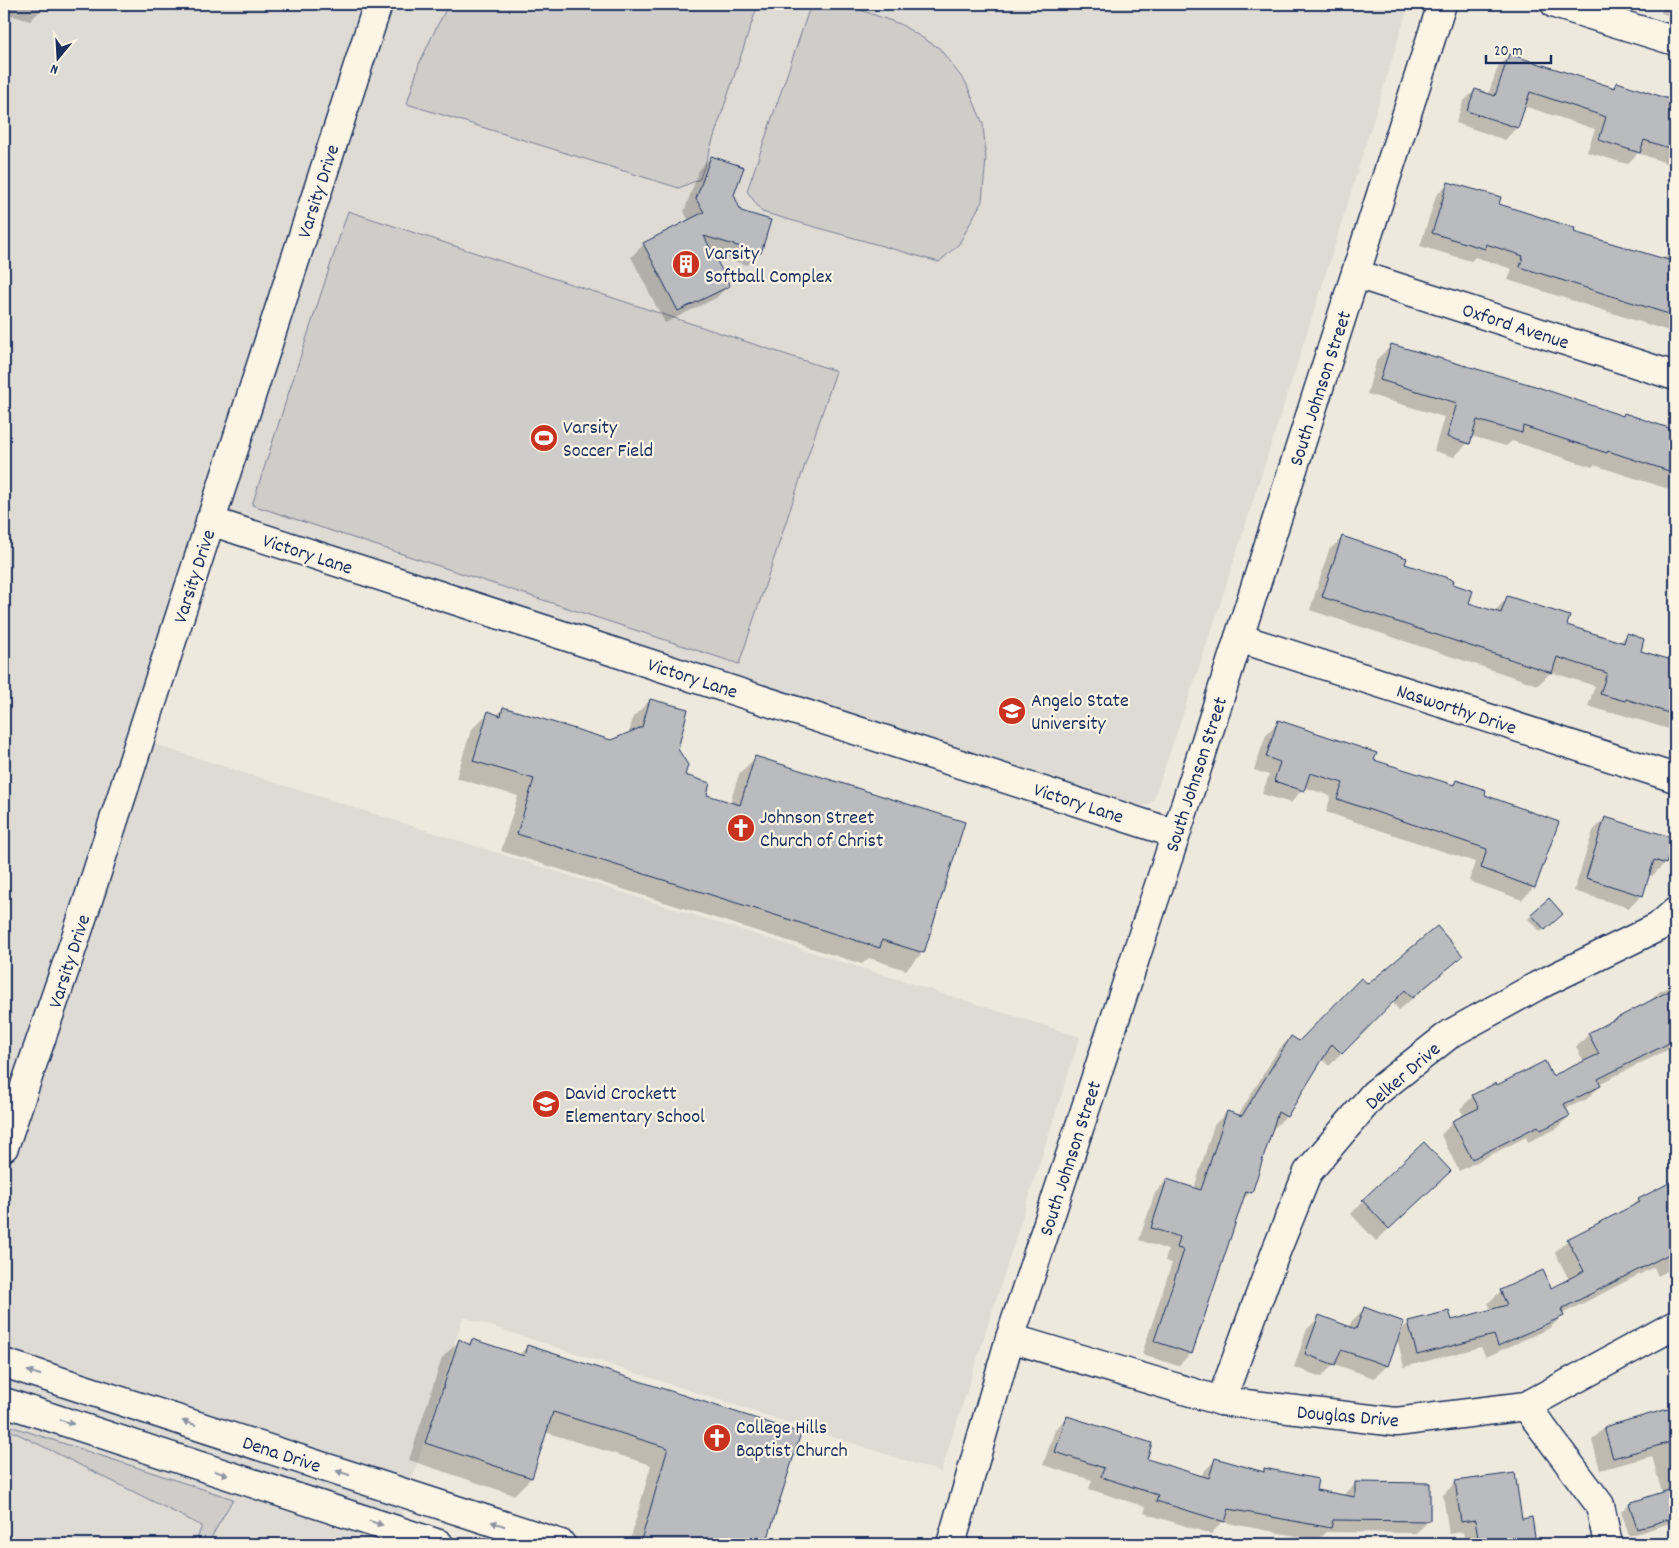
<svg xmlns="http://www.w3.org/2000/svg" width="1679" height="1548" viewBox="0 0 1679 1548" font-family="Dekko,sans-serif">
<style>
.built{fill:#dedbd4}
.green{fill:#cfcdca;stroke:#757e94}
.shadow{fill:#0003}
.building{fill:#babbbe;stroke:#1b2f5e}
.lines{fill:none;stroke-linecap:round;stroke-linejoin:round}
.minor-casing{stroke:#1b2f5e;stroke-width:31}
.major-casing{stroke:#1b2f5e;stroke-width:31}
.minor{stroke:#fcf5e5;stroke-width:28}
.major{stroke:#fcf5e5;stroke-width:28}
.oneway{fill:#8c92a2}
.labels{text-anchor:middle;stroke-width:4.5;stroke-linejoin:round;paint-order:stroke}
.street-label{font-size:20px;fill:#1b2f5e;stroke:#fcf5e5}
.poi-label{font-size:20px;fill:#1b2f5e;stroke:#fcf5e5;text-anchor:start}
</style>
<rect width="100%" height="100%" fill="#eee9dd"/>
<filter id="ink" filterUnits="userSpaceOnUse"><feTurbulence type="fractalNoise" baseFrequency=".02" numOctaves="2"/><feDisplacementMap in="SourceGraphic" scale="10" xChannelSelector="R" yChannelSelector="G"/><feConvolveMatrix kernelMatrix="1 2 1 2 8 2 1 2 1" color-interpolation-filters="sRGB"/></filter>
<g filter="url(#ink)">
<path class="built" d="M 4,4 L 1409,4 L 1329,264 L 1214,623 L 1154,799 L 1148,805 L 1138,807 L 223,513 L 150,743 L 1080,1037 L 941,1472 L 463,1317 L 392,1544 L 4,1544 Z"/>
<g class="green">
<path d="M 449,4 L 758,4 L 700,179 L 679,188 L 407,104 L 419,64 L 437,26 Z"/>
<path d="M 855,8 L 900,24 L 939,48 L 966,83 L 983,124 L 986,159 L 982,201 L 959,244 L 939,262 L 762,212 L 747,191 L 809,10 Z"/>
<path d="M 348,211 L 836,371 L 739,664 L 252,505 Z"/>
<path d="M 4,1424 L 233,1499 L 208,1543 L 197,1544 L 196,1541 L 202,1526 L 4,1427 Z"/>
</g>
<g class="shadow">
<path d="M 4,4 L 47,4 L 30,21 L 4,13 Z"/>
<path d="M 1664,4 L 1675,4 L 1675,18 L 1661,13 Z"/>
<path d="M 1510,55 L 1613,88 L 1617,84 L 1675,102 L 1675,166 L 1638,153 L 1627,164 L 1587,152 L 1595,129 L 1524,106 L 1517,127 L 1505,140 L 1456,123 L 1463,102 L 1475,90 L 1488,95 L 1498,67 Z"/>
<path d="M 711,157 L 740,212 L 769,221 L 760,253 L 747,265 L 713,255 L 728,285 L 716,298 L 665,323 L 631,257 L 644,244 L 689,221 L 684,212 L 699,170 Z"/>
<path d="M 1448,183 L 1497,205 L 1572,233 L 1662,260 L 1665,256 L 1675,260 L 1675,333 L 1508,280 L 1512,269 L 1475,257 L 1471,261 L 1420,246 L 1436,196 Z"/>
<path d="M 1392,345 L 1623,417 L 1625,415 L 1675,431 L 1675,491 L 1594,465 L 1592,467 L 1512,441 L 1506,446 L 1471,436 L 1468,443 L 1454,457 L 1434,451 L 1444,417 L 1367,394 L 1377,359 Z"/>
<path d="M 1342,538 L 1451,585 L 1467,604 L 1494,612 L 1507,598 L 1566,626 L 1619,643 L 1627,635 L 1639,651 L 1675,663 L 1675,731 L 1613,712 L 1611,713 L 1588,706 L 1595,686 L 1551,672 L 1538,685 L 1310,610 L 1329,550 Z"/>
<path d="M 650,700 L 677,749 L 683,775 L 705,796 L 730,803 L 739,774 L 756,757 L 963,823 L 922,953 L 906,970 L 869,958 L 862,964 L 501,851 L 518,796 L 456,778 L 471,730 L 488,713 L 496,716 L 504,708 L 611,741 L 629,734 L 633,717 Z"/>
<path d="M 1278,722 L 1373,761 L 1452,786 L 1456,781 L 1534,887 L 1522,900 L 1469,881 L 1475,862 L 1326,812 L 1331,796 L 1304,787 L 1291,803 L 1262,794 L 1269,775 L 1254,770 L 1266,735 Z"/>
<path d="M 1605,818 L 1665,863 L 1652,876 L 1648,875 L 1642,895 L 1629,908 L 1574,891 L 1593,831 Z"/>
<path d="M 1532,915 L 1557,918 L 1541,932 L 1528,919 Z"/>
<path d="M 1461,956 L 1448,968 L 1399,1010 L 1392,1002 L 1329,1066 L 1322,1059 L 1286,1116 L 1273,1129 L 1271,1128 L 1251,1192 L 1240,1202 L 1191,1353 L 1178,1366 L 1142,1354 L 1172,1263 L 1165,1261 L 1168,1250 L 1139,1240 L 1155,1193 L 1167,1180 L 1194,1189 L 1214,1125 L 1227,1112 L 1238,1116 L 1278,1050 L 1291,1038 L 1299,1043 L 1367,986 Z"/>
<path d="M 1675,984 L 1675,1062 L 1669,1049 L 1599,1084 L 1600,1086 L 1587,1099 L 1565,1109 L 1569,1116 L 1556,1129 L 1528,1142 L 1526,1137 L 1459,1171 L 1441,1135 L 1453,1122 L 1464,1116 L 1460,1109 L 1473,1096 L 1496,1086 L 1551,1078 L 1584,1062 L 1576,1047 L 1589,1034 L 1647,1004 L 1659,992 Z"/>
<path d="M 1675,1181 L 1675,1267 L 1658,1276 L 1654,1267 L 1562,1314 L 1563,1315 L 1550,1328 L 1486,1357 L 1481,1347 L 1404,1367 L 1397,1338 L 1387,1366 L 1374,1378 L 1334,1364 L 1321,1377 L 1294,1367 L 1307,1329 L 1320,1317 L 1349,1327 L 1351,1322 L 1364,1309 L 1399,1332 L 1409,1322 L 1451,1322 L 1492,1311 L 1488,1303 L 1501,1291 L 1551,1289 L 1569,1280 L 1555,1252 L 1568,1240 L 1630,1208 L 1639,1200 Z"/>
<path d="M 1437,1183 L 1376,1241 L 1351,1214 L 1363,1201 Z"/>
<path d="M 472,1340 L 519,1355 L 527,1347 L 799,1434 L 764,1544 L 629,1544 L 651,1465 L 545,1432 L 531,1478 L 514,1495 L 409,1460 L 442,1358 L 459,1341 L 467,1345 Z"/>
<path d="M 1675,1408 L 1675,1499 L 1671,1501 L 1675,1516 L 1667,1524 L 1629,1536 L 1621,1512 L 1629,1504 L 1662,1493 L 1652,1456 L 1600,1470 L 1592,1440 L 1604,1428 Z"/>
<path d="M 1067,1417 L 1146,1460 L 1202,1477 L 1203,1472 L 1216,1460 L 1261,1473 L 1265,1470 L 1315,1490 L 1343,1496 L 1356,1483 L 1429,1521 L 1416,1533 L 1326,1532 L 1317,1540 L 1222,1522 L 1211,1534 L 1144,1513 L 1146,1507 L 1089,1489 L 1092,1480 L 1043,1465 L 1055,1430 Z"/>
<path d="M 1456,1482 L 1521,1520 L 1535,1544 L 1465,1544 L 1463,1532 L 1449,1534 L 1443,1495 Z"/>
</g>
<g class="building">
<path d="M 1509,54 L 1615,88 L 1617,82 L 1675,101 L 1675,150 L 1644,140 L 1640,153 L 1599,140 L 1606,117 L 1530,92 L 1518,128 L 1467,111 L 1475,89 L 1495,96 Z"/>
<path d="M 711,156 L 744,167 L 734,195 L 741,211 L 771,220 L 761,253 L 704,236 L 730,286 L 678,311 L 643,243 L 704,212 L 696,199 Z"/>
<path d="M 1448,182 L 1501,197 L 1499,204 L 1575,228 L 1574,232 L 1675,262 L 1675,316 L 1520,267 L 1523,256 L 1486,244 L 1485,249 L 1432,233 Z"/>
<path d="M 1391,344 L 1535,386 L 1623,416 L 1624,413 L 1675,430 L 1675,473 L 1608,451 L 1607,453 L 1523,426 L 1522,433 L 1477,420 L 1470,444 L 1447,437 L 1457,403 L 1380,380 Z"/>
<path d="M 1342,536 L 1407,558 L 1405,564 L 1454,580 L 1453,584 L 1473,591 L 1469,603 L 1501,613 L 1507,596 L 1570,616 L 1567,625 L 1624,643 L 1627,633 L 1644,639 L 1641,651 L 1675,661 L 1675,715 L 1626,699 L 1625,701 L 1600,694 L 1607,673 L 1557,657 L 1552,673 L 1322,597 Z"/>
<path d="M 650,699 L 688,709 L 678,749 L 688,765 L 685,775 L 710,783 L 707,795 L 740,805 L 755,756 L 965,822 L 924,953 L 882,940 L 880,948 L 517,834 L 534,779 L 473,761 L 488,711 L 501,716 L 503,707 L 611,740 L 642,727 Z"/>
<path d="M 1278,720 L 1377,753 L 1374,760 L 1454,785 L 1456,780 L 1486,790 L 1485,795 L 1559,822 L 1535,888 L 1481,868 L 1487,849 L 1337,799 L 1343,783 L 1310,773 L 1304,791 L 1274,781 L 1280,762 L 1266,757 Z"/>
<path d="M 1605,817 L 1674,838 L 1666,864 L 1654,860 L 1643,896 L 1586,878 Z"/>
<path d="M 1549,898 L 1563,914 L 1545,930 L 1531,914 Z"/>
<path d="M 1437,926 L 1463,956 L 1412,998 L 1405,990 L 1342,1054 L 1332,1044 L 1287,1117 L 1278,1112 L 1252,1193 L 1246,1191 L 1192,1354 L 1154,1341 L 1184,1250 L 1177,1248 L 1180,1237 L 1151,1228 L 1167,1179 L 1201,1190 L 1227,1111 L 1242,1116 L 1291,1036 L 1299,1041 L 1361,978 L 1368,984 Z"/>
<path d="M 1675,988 L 1675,1040 L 1598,1079 L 1601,1086 L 1564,1104 L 1570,1116 L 1541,1130 L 1538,1126 L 1472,1159 L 1452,1121 L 1479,1108 L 1472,1095 L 1496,1083 L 1497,1085 L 1545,1061 L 1552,1076 L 1599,1054 L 1588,1033 Z"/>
<path d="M 1424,1142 L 1451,1171 L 1389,1229 L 1362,1200 Z"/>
<path d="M 1675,1180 L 1675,1251 L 1561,1309 L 1564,1316 L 1498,1346 L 1494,1335 L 1417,1355 L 1408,1321 L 1449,1311 L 1452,1320 L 1507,1305 L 1500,1290 L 1543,1270 L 1551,1288 L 1584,1271 L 1567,1239 L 1640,1202 L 1638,1199 Z"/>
<path d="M 1364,1307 L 1404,1322 L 1388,1366 L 1341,1350 L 1335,1365 L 1305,1354 L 1319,1315 L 1356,1329 Z"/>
<path d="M 459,1339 L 470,1345 L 472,1339 L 524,1356 L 527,1345 L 801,1433 L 766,1544 L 640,1544 L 668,1448 L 553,1412 L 532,1478 L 425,1443 Z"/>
<path d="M 1675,1407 L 1675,1441 L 1613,1458 L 1604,1427 Z"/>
<path d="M 1067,1416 L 1152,1443 L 1147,1459 L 1209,1478 L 1215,1458 L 1264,1472 L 1264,1468 L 1318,1479 L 1316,1490 L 1355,1497 L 1355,1482 L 1430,1483 L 1430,1521 L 1333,1520 L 1331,1528 L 1229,1509 L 1225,1522 L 1156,1501 L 1158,1495 L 1101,1477 L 1104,1468 L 1055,1452 Z"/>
<path d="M 1515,1473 L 1522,1519 L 1532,1517 L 1536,1544 L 1479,1544 L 1475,1520 L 1461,1522 L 1455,1481 Z"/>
<path d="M 1675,1488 L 1675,1517 L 1637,1529 L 1629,1503 Z"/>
</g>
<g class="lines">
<defs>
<g id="minor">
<path d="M 1555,4 L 1675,41"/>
<path d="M 1356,274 L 1675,376"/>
<path d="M 210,521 L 1176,834"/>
<path d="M 1239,638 L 1675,778"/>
<path d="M 4,1147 L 77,934 L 378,4"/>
<path d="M 1010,1338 L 1221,1401 L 1396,1422 L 1526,1406 L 1675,1325"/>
<path d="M 4,1363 L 561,1544"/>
<path d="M 1221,1401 L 1275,1254 L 1308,1172 L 1374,1094 L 1450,1034 L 1537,986 L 1658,927 L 1675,912"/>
<path d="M 4,1402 L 439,1544"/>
<path d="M 1526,1406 L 1600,1505 L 1608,1544"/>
</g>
<path id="major" d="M 951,1544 L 1010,1338 L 1176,834 L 1442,4"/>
</defs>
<use href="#minor" class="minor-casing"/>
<use href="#major" class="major-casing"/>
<use href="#minor" class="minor"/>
<use href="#major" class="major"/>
</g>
<defs><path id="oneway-solid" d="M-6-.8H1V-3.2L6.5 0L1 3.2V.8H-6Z" transform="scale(1.25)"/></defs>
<g class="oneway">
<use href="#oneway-solid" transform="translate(34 1373) rotate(-162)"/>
<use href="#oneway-solid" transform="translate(67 1422) rotate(18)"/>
<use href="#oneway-solid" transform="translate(189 1423) rotate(-162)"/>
<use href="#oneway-solid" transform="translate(221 1473) rotate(18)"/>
<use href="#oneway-solid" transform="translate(343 1473) rotate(-162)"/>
<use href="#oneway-solid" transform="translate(376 1523) rotate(18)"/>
<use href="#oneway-solid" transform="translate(498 1524) rotate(-162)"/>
</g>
</g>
<defs>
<symbol id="building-disc" viewBox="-11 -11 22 22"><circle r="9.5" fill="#c8321e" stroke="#fcf5e5"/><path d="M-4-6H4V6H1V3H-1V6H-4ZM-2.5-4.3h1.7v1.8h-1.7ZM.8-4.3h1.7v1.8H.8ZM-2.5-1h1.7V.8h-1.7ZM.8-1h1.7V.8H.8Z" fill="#fff"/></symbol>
<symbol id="stadium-disc" viewBox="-11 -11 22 22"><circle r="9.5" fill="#c8321e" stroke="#fcf5e5"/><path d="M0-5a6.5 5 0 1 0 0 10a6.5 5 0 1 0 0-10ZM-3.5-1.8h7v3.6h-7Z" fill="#fff"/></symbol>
<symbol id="university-disc" viewBox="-11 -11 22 22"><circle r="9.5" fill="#c8321e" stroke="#fcf5e5"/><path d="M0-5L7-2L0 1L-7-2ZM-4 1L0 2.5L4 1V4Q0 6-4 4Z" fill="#fff"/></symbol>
<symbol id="church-disc" viewBox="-11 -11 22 22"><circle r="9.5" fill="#c8321e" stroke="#fcf5e5"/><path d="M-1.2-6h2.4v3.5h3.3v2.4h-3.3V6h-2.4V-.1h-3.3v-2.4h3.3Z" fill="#fff"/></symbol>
<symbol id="school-disc" viewBox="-11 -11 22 22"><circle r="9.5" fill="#c8321e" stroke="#fcf5e5"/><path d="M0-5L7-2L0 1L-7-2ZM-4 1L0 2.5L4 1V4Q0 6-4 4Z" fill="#fff"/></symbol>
</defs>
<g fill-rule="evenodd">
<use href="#building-disc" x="670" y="248" width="32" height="32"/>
<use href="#stadium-disc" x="528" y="422" width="32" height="32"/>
<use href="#university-disc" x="996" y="695" width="32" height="32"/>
<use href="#church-disc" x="725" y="812" width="32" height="32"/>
<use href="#school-disc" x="530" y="1088" width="32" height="32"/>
<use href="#church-disc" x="701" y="1422" width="32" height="32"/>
</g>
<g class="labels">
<g class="street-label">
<text transform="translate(317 191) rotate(-72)" y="7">Varsity Drive</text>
<text transform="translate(1516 325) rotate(18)" y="7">Oxford Avenue</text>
<text transform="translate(1319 388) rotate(-72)" y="7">South Johnson Street</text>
<text transform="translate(308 553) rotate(18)" y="7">Victory Lane</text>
<text transform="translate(193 576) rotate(-72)" y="7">Varsity Drive</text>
<text transform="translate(693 677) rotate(18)" y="7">Victory Lane</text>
<text transform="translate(1457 708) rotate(18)" y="7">Nasworthy Drive</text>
<text transform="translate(1195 774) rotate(-72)" y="7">South Johnson Street</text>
<text transform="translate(1079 802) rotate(18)" y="7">Victory Lane</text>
<text transform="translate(68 961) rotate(-72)" y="7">Varsity Drive</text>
<text transform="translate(1402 1075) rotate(-41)" y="7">Delker Drive</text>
<text transform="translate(1069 1158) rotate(-72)" y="7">South Johnson Street</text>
<text transform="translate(1348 1415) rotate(5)" y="7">Douglas Drive</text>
<text transform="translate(282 1453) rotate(18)" y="7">Dena Drive</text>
</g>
<g class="poi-label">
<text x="705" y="259">Varsity<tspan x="705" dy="23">Softball Complex</tspan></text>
<text x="563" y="433">Varsity<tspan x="563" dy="23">Soccer Field</tspan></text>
<text x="1031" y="706">Angelo State<tspan x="1031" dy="23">University</tspan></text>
<text x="760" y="823">Johnson Street<tspan x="760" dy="23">Church of Christ</tspan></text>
<text x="565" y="1099">David Crockett<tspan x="565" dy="23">Elementary School</tspan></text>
<text x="736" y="1433">College Hills<tspan x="736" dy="23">Baptist Church</tspan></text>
</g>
</g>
<rect width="1679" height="1548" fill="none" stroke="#fcf5e5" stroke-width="20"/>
<rect x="10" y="10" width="1659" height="1528" fill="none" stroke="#1b2f5e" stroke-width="2" filter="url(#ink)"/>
<g transform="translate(58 58) rotate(198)" stroke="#fcf5e5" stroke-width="4" paint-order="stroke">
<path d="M0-4L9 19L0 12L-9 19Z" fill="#1b2f5e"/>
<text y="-8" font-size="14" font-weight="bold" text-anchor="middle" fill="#1b2f5e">N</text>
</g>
<path d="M1486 55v8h65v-8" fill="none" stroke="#1b2f5e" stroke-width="2.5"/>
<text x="1494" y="55" font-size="15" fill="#1b2f5e" stroke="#fcf5e5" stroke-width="4" paint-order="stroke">20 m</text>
</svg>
